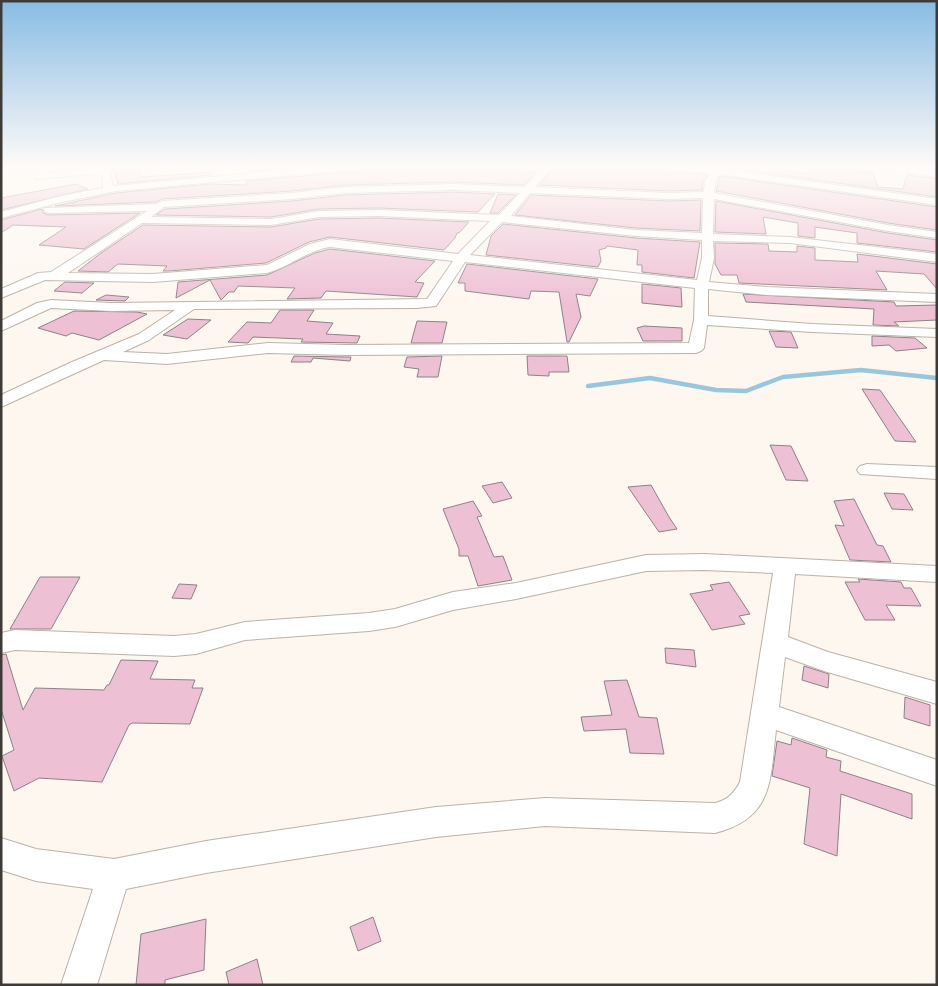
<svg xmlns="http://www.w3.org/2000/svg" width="938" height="986" viewBox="0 0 938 986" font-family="Roboto,sans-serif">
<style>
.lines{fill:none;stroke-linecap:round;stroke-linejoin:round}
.stream{stroke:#98c7dd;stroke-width:4.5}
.building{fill:#eec0d4;stroke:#8f8187}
.minor-casing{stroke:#bcb2a8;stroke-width:2}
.minor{fill:#fff;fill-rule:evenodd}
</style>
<rect width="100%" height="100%" fill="#fdf7f0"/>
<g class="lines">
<path class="stream" d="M 588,386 L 650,378 L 716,390 L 746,391 L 783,377 L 861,370 L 937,378"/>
</g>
<g class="building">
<path d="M 112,166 L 140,166 L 141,177 L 213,172 L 210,175 L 118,184 Z"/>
<path d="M 250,166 L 294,166 L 296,167 L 249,172 Z"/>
<path d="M 424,166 L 523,168 L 523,172 L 536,172 L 524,185 L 453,182 L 346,185 L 292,191 L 162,199 L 156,202 L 55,206 L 116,193 L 209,184 L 246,185 L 246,181 L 359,171 L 364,168 L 387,167 L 390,171 Z"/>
<path d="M 724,166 L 741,166 L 806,173 L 808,168 L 872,171 L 878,187 L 903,189 L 907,175 L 930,178 L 937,179 L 937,197 L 723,167 Z"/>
<path d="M 556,168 L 652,168 L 707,175 L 703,182 L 702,190 L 669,191 L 539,185 L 550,172 L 556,172 Z"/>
<path d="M 720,176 L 937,207 L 937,230 L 888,223 L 716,191 Z"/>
<path d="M 76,184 L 88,189 L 1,210 L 1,198 Z"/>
<path d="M 453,192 L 495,194 L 478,212 L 379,208 L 319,209 L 271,217 L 156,215 L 165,209 L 292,201 L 346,195 Z"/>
<path d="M 498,194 L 516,195 L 498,213 L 490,213 Z"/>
<path d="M 531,195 L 669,201 L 701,200 L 700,231 L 636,228 L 515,215 Z"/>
<path d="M 716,201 L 888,233 L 937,240 L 937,252 L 857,243 L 857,233 L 815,227 L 815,238 L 798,236 L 798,223 L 763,217 L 766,234 L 715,232 Z"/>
<path d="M 42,209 L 43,213 L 49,215 L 140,213 L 84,249 L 39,245 L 66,227 L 13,225 L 1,233 L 1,220 Z"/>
<path d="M 379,218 L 469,222 L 459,233 L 457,233 L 455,238 L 444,250 L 330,237 L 309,242 L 266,263 L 169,271 L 163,271 L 167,266 L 118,264 L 108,272 L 78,271 L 101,253 L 143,225 L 271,227 L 319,219 Z"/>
<path d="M 503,224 L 636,238 L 700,242 L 694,278 L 642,272 L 642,265 L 637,265 L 638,250 L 607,246 L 606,248 L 599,250 L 601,261 L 598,267 L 486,255 L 491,236 Z"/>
<path d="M 715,243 L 768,244 L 769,251 L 797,252 L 797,246 L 815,248 L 815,260 L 858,262 L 857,254 L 937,264 L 937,289 L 924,274 L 876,271 L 887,290 L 739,283 L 737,275 L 721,275 L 715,264 Z"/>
<path d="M 330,249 L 435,261 L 415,282 L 424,283 L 417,297 L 326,291 L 321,298 L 287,299 L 295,288 L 238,286 L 234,292 L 229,292 L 221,300 L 210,280 L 176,298 L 178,282 L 267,275 L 315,253 Z"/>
<path d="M 467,264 L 598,279 L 590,296 L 576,294 L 581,317 L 569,342 L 567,342 L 559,292 L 531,291 L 529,299 L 465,291 L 465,283 L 458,283 Z"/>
<path d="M 65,282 L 94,283 L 82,293 L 54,291 Z"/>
<path d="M 642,284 L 681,288 L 682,307 L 642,303 Z"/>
<path d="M 743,294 L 894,302 L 896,306 L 937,305 L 937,320 L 894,322 L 899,326 L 873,325 L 874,309 L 746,302 Z"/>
<path d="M 106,295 L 129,297 L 125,301 L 96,300 Z"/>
<path d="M 280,310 L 314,310 L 307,321 L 333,323 L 326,334 L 360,336 L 357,343 L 301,342 L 303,339 L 253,337 L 248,343 L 228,342 L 247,322 L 271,323 Z"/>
<path d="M 74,311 L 137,312 L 147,314 L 99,340 L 72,333 L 66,336 L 38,328 Z"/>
<path d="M 188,319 L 211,320 L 187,339 L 163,335 Z"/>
<path d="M 417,321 L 447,322 L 442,343 L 411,343 Z"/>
<path d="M 644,326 L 682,328 L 682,341 L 643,341 L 637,328 Z"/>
<path d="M 769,331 L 791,332 L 798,348 L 776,347 Z"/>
<path d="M 872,336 L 915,338 L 927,348 L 896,351 L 889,345 L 872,346 Z"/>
<path d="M 294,356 L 346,357 L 351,357 L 350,361 L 313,358 L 311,362 L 291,362 Z"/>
<path d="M 442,356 L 438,377 L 417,377 L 419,369 L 404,367 L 407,357 Z"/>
<path d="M 527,356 L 567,356 L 569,372 L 549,372 L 549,376 L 528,375 Z"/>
<path d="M 862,389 L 880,390 L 916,442 L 895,441 Z"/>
<path d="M 770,445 L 791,446 L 808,481 L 786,480 Z"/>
<path d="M 502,482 L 512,498 L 493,503 L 482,486 Z"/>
<path d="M 651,485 L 669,517 L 677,529 L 659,532 L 628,487 Z"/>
<path d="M 884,493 L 904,494 L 913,510 L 892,509 Z"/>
<path d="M 854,499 L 877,545 L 883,546 L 891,562 L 850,560 L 835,525 L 844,526 L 834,501 Z"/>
<path d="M 473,501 L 482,516 L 477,517 L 494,557 L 503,556 L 512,580 L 478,586 L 468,556 L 459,556 L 459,549 L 443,509 Z"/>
<path d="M 40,577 L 80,577 L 51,629 L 10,629 Z"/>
<path d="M 858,579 L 901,582 L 904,588 L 911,588 L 921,606 L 886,605 L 895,620 L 865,620 L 845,582 L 860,582 Z"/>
<path d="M 729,582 L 750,614 L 739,616 L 745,624 L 712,630 L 690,594 L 713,590 L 710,585 Z"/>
<path d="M 179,584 L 197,585 L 191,599 L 172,598 Z"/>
<path d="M 665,648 L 694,650 L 696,667 L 666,663 Z"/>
<path d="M 6,654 L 23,710 L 35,688 L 104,690 L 107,685 L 109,685 L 121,660 L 158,661 L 150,679 L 195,680 L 192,688 L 203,688 L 190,724 L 132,723 L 129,725 L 102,782 L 39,778 L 14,791 L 2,756 L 14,750 L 1,709 L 1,655 Z"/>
<path d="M 804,666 L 829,674 L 828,688 L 802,680 Z"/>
<path d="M 627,680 L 639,717 L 657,718 L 664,754 L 630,753 L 626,729 L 584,731 L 581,717 L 612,715 L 604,681 Z"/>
<path d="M 905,697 L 930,705 L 930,726 L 904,718 Z"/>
<path d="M 792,738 L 827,750 L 826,757 L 841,761 L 840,771 L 912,794 L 912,819 L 841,794 L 837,856 L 804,844 L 810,788 L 772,776 L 777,741 L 791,745 Z"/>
<path d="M 373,917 L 381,941 L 358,951 L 350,927 Z"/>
<path d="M 206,919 L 204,970 L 165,980 L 165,985 L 136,985 L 141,934 Z"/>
<path d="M 257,959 L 263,985 L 229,985 L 226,972 Z"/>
</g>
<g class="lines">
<defs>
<g id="minor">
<path d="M 46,166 L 57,166 L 47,173 L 109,168 L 113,186 L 332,166 L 364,166 L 359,169 L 116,191 L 62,202 L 1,218 L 1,212 L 61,196 L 103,188 L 102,173 L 36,179 L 36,175 Z"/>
<path d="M 543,166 L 553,166 L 535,187 L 669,193 L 704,192 L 705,182 L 710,173 L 662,169 L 657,166 L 712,168 L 714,166 L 722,166 L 721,169 L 937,199 L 937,205 L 719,174 L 715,182 L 714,193 L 888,225 L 937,232 L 937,238 L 888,231 L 714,199 L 713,234 L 790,237 L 937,254 L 937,262 L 790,243 L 713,241 L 714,258 L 709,282 L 767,287 L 937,294 L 937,302 L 767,295 L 708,289 L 708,316 L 812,324 L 937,329 L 937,337 L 812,332 L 707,325 L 704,348 L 701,351 L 696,353 L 346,355 L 268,353 L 167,364 L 104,360 L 1,407 L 1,395 L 72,362 L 139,334 L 175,310 L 111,311 L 51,308 L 1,331 L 1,321 L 37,303 L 51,300 L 111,303 L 427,299 L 453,261 L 330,247 C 308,250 289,267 267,273 L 153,282 L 45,280 L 1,298 L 1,289 L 38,273 L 51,272 L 147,211 L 49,213 L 45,212 L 44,210 L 45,208 L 157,204 L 162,201 L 292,193 L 346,187 L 453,184 L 525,187 ZM 453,190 L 520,193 L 499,215 L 379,210 L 319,211 L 271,219 L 151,217 L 164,207 L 292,199 L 346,193 ZM 530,193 L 669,199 L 703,198 L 702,233 L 636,230 L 511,216 ZM 379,216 L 490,221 L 458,254 L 330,239 L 310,244 L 267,265 L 153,274 L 68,273 L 142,223 L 271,225 L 319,217 ZM 502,222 L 636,236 L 702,240 L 702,258 L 697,280 L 470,255 ZM 465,262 L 695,288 L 694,320 L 689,343 L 346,345 L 268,343 L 167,354 L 123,352 L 149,340 L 194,309 L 417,308 L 436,306 Z"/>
<path d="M 873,166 L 896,166 L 937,171 L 937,177 L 878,169 Z"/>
<path d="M 867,464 L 937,467 L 937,479 L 860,474 L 857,470 L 860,466 Z"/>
<path d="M 704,554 L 937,566 L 937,582 L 795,574 L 788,637 L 828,652 L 937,682 L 937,704 L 824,671 L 785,657 L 779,707 L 937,760 L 937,786 L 776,730 C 770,780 774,818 715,833 L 545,826 L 436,837 L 206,873 L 126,889 L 97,985 L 61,985 L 93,889 L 36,881 L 1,870 L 1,838 L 36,849 L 114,859 L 206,841 L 436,807 L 545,798 L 715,803 C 728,800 734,793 740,782 L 773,573 L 704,570 L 646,571 L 516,599 L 453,610 L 395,627 L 369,631 L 245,640 L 196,654 L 174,656 L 15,650 L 1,653 L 1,633 L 15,630 L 174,636 L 196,634 L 245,622 L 369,613 L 395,609 L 453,592 L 516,583 L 646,555 Z"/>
</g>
</defs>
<use href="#minor" class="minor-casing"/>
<use href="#minor" class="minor"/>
</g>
<linearGradient id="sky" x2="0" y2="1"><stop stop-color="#88bce4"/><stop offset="0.55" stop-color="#fefbf8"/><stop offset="1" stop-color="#fefbf8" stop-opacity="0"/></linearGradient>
<rect width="938" height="304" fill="url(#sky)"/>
<rect width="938" height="986" fill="none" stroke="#3e3a36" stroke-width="5"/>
</svg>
